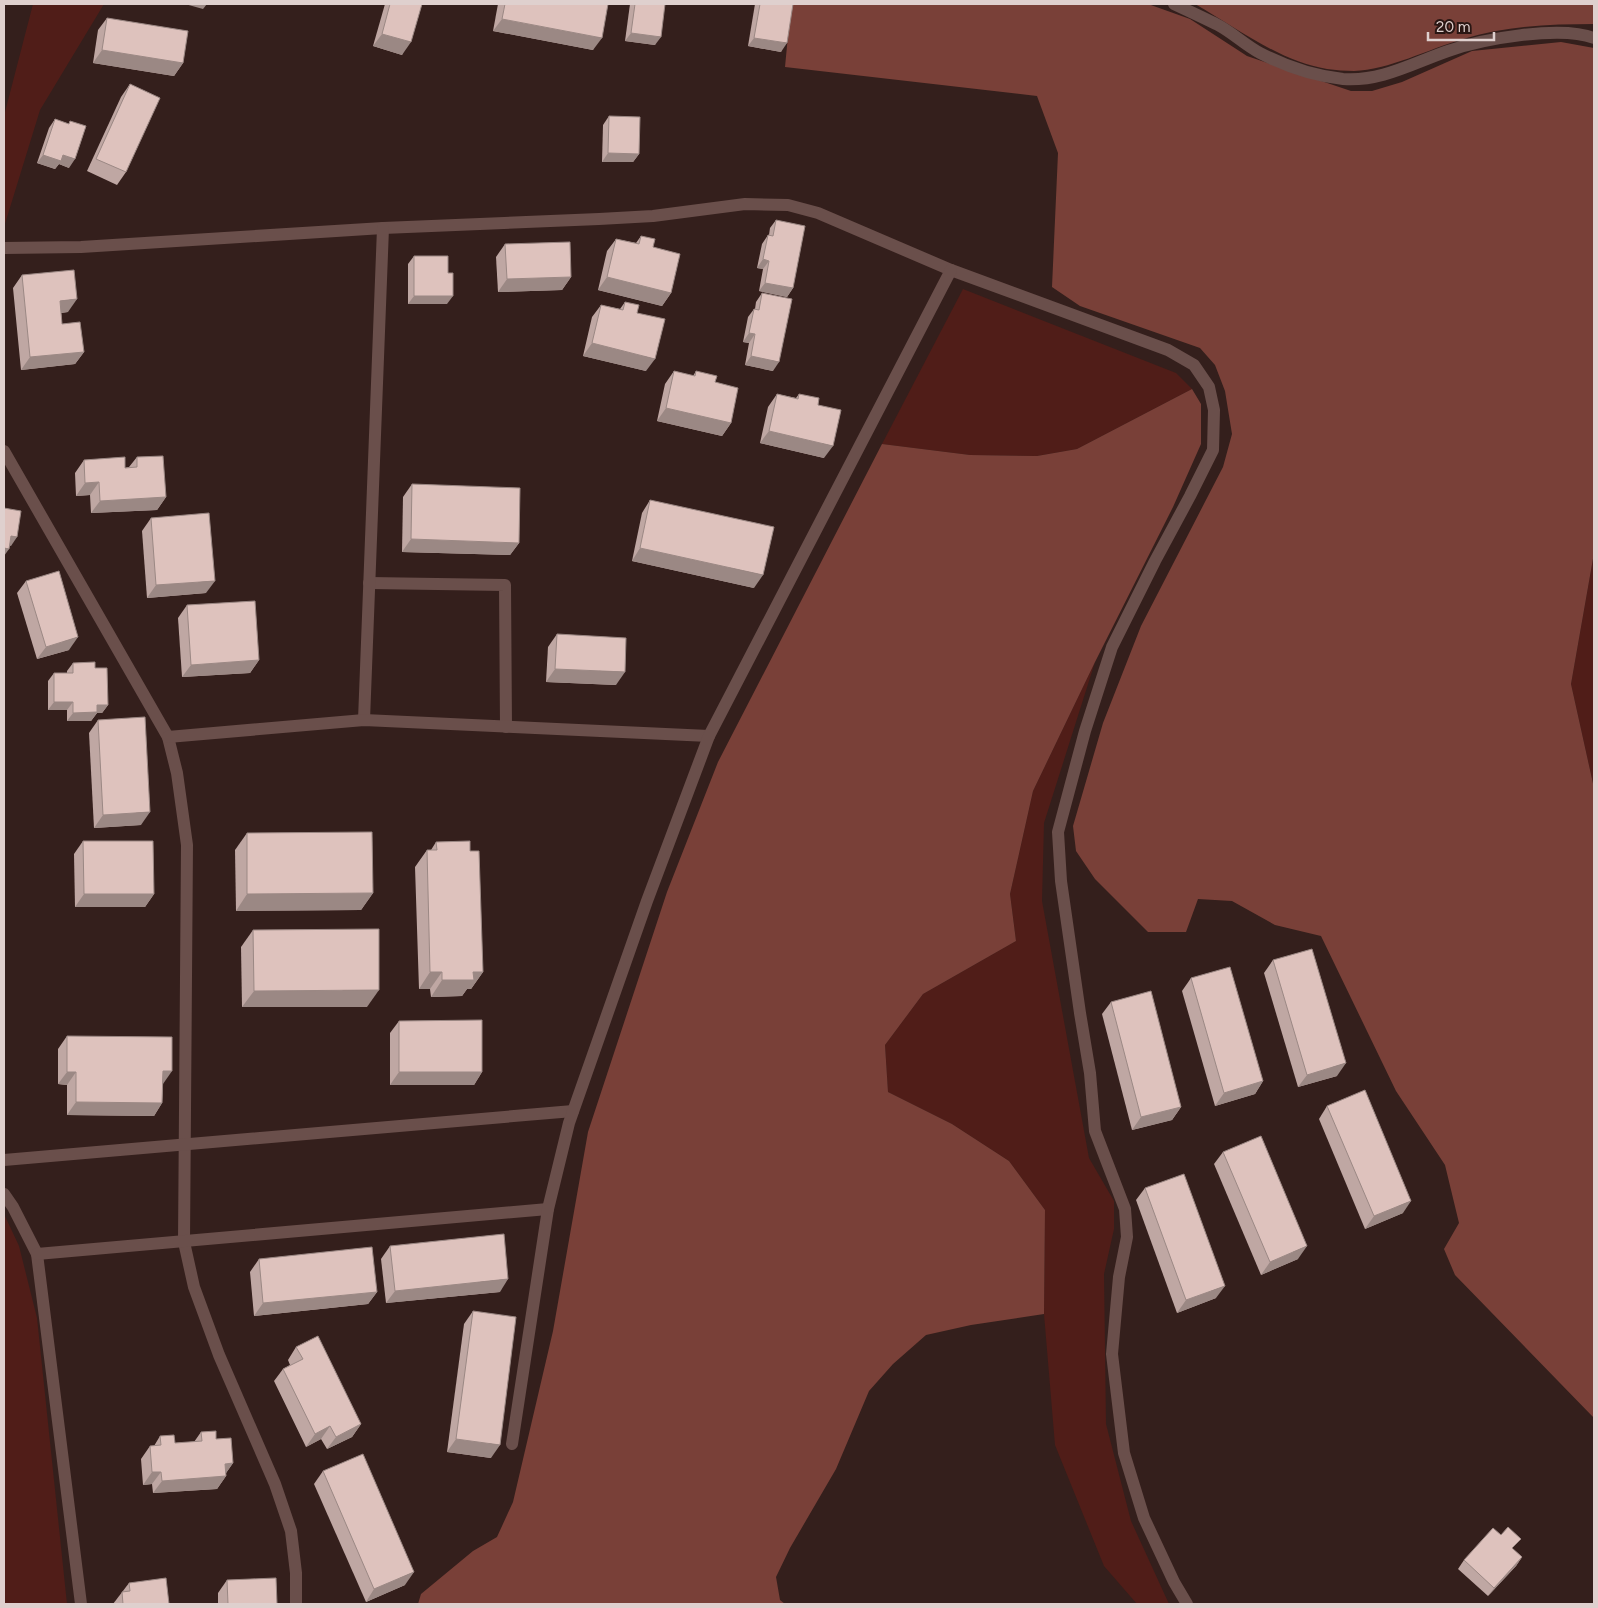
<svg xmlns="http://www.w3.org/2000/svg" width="1598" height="1608" viewBox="0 0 1598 1608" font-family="Figtree,sans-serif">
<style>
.green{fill:#501d18}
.forest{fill:#794038}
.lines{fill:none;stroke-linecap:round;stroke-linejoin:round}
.minor{stroke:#6a4f4b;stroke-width:12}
.wall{fill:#bfa7a3}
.shaded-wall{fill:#9b8884}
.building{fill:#dec2bd;stroke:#9b8884}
</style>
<rect width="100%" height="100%" fill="#341f1c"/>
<g class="green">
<path d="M 33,4 L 104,4 L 40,110 L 4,227 L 4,116 Z"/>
<path d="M 963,289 L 1176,373 L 1192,389 L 1077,449 L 1037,456 L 970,455 L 882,444 Z"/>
<path d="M 1594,553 L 1594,788 L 1571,684 Z"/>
<path d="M 1095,662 L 1044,823 L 1042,901 L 1089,1158 L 1114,1201 L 1114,1229 L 1104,1274 L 1106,1424 L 1131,1521 L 1169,1604 L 1137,1604 L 1104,1566 L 1055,1445 L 1044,1314 L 1045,1210 L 1009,1161 L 952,1124 L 888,1092 L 885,1045 L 923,994 L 1016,941 L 1010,894 L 1033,791 Z"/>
<path d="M 4,1214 L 19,1246 L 37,1318 L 67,1604 L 4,1604 Z"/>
</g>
<g class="forest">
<path d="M 791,4 L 1148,4 L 1190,19 L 1247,56 L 1351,91 L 1372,91 L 1402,82 L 1472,51 L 1561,42 L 1594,48 L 1594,553 L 1571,684 L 1594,788 L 1594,1418 L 1455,1275 L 1444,1249 L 1459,1223 L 1445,1165 L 1396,1091 L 1321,936 L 1275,925 L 1232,901 L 1198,899 L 1186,932 L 1148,932 L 1095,879 L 1076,851 L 1073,826 L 1103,723 L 1141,626 L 1223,467 L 1232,434 L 1225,391 L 1215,365 L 1200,348 L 1080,306 L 1052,287 L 1058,153 L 1037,96 L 785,67 Z"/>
<path d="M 1195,4 L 1594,4 L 1594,24 C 1550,24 1506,26 1463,39 C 1429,49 1388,70 1354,71 C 1345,71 1336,70 1327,69 C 1281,62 1235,27 1195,4 Z"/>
<path d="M 1192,389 L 1201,404 L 1201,444 L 1173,507 L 1095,662 L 1033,791 L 1010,894 L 1016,941 L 923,994 L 885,1045 L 888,1092 L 952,1124 L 1009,1161 L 1045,1210 L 1044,1314 L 971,1325 L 926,1335 L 893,1364 L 869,1391 L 836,1469 L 790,1548 L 776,1577 L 780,1600 L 785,1604 L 418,1604 L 421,1594 L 473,1551 L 497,1537 L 513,1502 L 553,1331 L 588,1132 L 667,892 L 718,762 L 882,444 L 970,455 L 1037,456 L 1077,449 Z"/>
</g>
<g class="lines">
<g class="minor">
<path d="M 1174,4 C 1189,11 1204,18 1218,25 C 1233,33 1245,45 1260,53 C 1285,66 1314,76 1343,79 C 1381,82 1413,63 1448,51 C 1482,39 1560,25 1594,38"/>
<path d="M 4,248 L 81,247 L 383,228 L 599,219 L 653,216 L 745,204 L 788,205 L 818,213 L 951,270 L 1168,350 L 1194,365 L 1209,387 L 1214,410 L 1213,450 L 1190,496 L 1155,561 L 1112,647 L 1085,731 L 1058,832 L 1061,881 L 1080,1013 L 1090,1073 L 1095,1131 L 1125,1209 L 1127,1237 L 1119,1277 L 1112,1354 L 1124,1453 L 1144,1518 L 1174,1582 L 1187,1604"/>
<path d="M 4,451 L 168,737 L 177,773 L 187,845 L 184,1242 L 194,1287 L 219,1355 L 275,1484 L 291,1531 L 296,1573 L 296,1604"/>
<path d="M 369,583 L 505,585 L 506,727"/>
<path d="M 364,720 L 383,228"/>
<path d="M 168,737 L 364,720 L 709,736"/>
<path d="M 4,1160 L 573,1111"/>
<path d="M 4,1194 L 13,1207 L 37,1254 L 81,1604"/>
<path d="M 37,1254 L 548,1209"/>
<path d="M 512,1444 L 548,1209 L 569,1123 L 647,901 L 709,736 L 951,270"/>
</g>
</g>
<g class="wall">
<path d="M 385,4 L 422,4 L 402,55 L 373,46 Z"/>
<path d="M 498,4 L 608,4 L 593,50 L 493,31 Z"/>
<path d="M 630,4 L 665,4 L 655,45 L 625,41 Z"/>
<path d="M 755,4 L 793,4 L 781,52 L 748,46 Z"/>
<path d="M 107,18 L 183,63 L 174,76 L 93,63 L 98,30 Z"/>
<path d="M 130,84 L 126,172 L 117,185 L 87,171 L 121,97 Z"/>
<path d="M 609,116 L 639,154 L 633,162 L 602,162 L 603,125 Z"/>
<path d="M 55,119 L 69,124 L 70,121 L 69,168 L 59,164 L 55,169 L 37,163 L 49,128 Z"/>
<path d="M 776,220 L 793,288 L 787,297 L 759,291 L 763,269 L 757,268 L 762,244 L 768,235 L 769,235 L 770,228 Z"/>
<path d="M 641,236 L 653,247 L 671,293 L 662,306 L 598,290 L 607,251 L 616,239 L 636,243 Z"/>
<path d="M 505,244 L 571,277 L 562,290 L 498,292 L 496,257 Z"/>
<path d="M 414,256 L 447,304 L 408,304 L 408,264 Z"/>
<path d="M 22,275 L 68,312 L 61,313 L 62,324 L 84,352 L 75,364 L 21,370 L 13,288 Z"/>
<path d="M 762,293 L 773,371 L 745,365 L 749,343 L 743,342 L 748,317 L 754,309 L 755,309 L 756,302 Z"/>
<path d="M 625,302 L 637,313 L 646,371 L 583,356 L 592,317 L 601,305 L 620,309 Z"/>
<path d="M 674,371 L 693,376 L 696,371 L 715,382 L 731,423 L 722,436 L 657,421 L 665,384 Z"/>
<path d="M 777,394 L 796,398 L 799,394 L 818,405 L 824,458 L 760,443 L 768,407 Z"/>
<path d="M 137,457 L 166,497 L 157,510 L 91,513 L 90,495 L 76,496 L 75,473 L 84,460 L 125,468 L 129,467 Z"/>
<path d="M 412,484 L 519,543 L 510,555 L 402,552 L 403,497 Z"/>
<path d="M 650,500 L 754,588 L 632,561 L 642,513 Z"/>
<path d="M 151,518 L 206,593 L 147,598 L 142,531 Z"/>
<path d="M 26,581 L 69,650 L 37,659 L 17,593 Z"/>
<path d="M 187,605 L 259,660 L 250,673 L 182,677 L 178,618 Z"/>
<path d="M 557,634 L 616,685 L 546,682 L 548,647 Z"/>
<path d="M 73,663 L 95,668 L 108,705 L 102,713 L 97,713 L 91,721 L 67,721 L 67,710 L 48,710 L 48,681 L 54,673 L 67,673 L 67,671 Z"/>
<path d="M 98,720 L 141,825 L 94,828 L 89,733 Z"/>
<path d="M 247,833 L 373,893 L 361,910 L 236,911 L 235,850 Z"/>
<path d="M 83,841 L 154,894 L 145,907 L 75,907 L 74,854 Z"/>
<path d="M 436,842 L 470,851 L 483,972 L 471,989 L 467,989 L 462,996 L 431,997 L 430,989 L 419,989 L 415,867 L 427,850 L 431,850 Z"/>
<path d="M 253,930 L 367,1007 L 242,1007 L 241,947 Z"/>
<path d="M 1273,960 L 1337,1076 L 1298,1087 L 1264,973 Z"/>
<path d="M 1191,978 L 1263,1081 L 1255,1094 L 1215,1106 L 1182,991 Z"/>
<path d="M 1111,1002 L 1181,1107 L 1172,1120 L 1132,1130 L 1102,1014 Z"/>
<path d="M 399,1021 L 482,1072 L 474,1085 L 390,1085 L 390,1033 Z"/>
<path d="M 67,1036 L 163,1084 L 162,1103 L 154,1116 L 67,1115 L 67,1085 L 58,1084 L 58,1049 Z"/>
<path d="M 1327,1106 L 1403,1213 L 1365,1229 L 1319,1119 Z"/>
<path d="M 1223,1152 L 1298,1259 L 1261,1275 L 1214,1164 Z"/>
<path d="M 1145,1188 L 1216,1298 L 1177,1313 L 1136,1200 Z"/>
<path d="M 390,1246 L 500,1292 L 386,1303 L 381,1259 Z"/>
<path d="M 259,1259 L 377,1292 L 368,1304 L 254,1316 L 250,1272 Z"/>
<path d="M 473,1311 L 491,1458 L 447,1452 L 464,1324 Z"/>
<path d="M 296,1347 L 361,1424 L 352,1437 L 327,1449 L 321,1439 L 306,1447 L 274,1381 L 283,1369 L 290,1365 L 288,1360 Z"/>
<path d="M 201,1432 L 216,1439 L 233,1463 L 226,1473 L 226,1476 L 217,1489 L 153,1493 L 152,1484 L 143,1485 L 141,1459 L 150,1446 L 154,1446 L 160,1436 L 175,1443 L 194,1442 Z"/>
<path d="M 323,1471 L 405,1585 L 366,1602 L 314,1484 Z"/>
<path d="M 1513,1549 L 1522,1557 L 1516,1566 L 1488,1596 L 1458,1569 L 1464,1560 Z"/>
<path d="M 227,1580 L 277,1604 L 218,1604 L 218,1593 Z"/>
<path d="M 129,1583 L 169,1604 L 113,1604 Z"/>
</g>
<g class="shaded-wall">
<path d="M 185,4 L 207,4 L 203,9 Z"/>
<path d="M 502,19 L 602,38 L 593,50 L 493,31 Z"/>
<path d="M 631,33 L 661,37 L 655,45 L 625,41 Z"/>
<path d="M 382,34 L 411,42 L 402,55 L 373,46 Z"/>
<path d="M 754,38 L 787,43 L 781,52 L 748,46 Z"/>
<path d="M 102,50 L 183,63 L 174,76 L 93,63 Z"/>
<path d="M 608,153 L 639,154 L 633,162 L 602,162 Z"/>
<path d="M 43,155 L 63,155 L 75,159 L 69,168 L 59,164 L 55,169 L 37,163 Z"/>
<path d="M 763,259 L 769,261 L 763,269 L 757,268 Z"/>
<path d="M 571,277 L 562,290 L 498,292 L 507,279 Z"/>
<path d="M 607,277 L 671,293 L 662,306 L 598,290 Z"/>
<path d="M 765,283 L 793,288 L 787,297 L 759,291 Z"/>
<path d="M 414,296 L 453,296 L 447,304 L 408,304 Z"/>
<path d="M 77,299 L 68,312 L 51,314 L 60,301 Z"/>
<path d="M 749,333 L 755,334 L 749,343 L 743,342 Z"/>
<path d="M 592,343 L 655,359 L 646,371 L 583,356 Z"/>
<path d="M 84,352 L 75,364 L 21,370 L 30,357 Z"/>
<path d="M 751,356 L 779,362 L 773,371 L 745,365 Z"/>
<path d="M 666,408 L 731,423 L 722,436 L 657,421 Z"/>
<path d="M 769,431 L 833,446 L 824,458 L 760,443 Z"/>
<path d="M 99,482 L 90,495 L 76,496 L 85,483 Z"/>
<path d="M 166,497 L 157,510 L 91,513 L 100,501 Z"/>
<path d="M 11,536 L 17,537 L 11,546 L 5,545 Z"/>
<path d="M 411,539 L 519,543 L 510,555 L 402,552 Z"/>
<path d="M 4,548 L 9,549 L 4,556 Z"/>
<path d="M 640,548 L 763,575 L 754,588 L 632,561 Z"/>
<path d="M 215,581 L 206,593 L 147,598 L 156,585 Z"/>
<path d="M 78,637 L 69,650 L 37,659 L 46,647 Z"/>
<path d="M 259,660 L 250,673 L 182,677 L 191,665 Z"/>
<path d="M 555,669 L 625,672 L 616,685 L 546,682 Z"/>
<path d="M 54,702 L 73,702 L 67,710 L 48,710 Z"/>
<path d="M 97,705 L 108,705 L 102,713 L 97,713 L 91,721 L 67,721 L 73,713 Z"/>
<path d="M 150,812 L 141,825 L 94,828 L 103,815 Z"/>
<path d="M 373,893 L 361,910 L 236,911 L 247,894 Z"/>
<path d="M 84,894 L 154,894 L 145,907 L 75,907 Z"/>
<path d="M 430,972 L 442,972 L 430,989 L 419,989 Z"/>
<path d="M 473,972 L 483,972 L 471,989 L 467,989 L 462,996 L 431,997 L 442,980 Z"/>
<path d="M 379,990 L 367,1007 L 242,1007 L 254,991 Z"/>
<path d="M 1346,1063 L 1337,1076 L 1298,1087 L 1307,1075 Z"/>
<path d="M 163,1071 L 172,1071 L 163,1084 Z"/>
<path d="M 67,1072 L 76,1072 L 67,1085 L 58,1084 Z"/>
<path d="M 399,1072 L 482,1072 L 474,1085 L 390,1085 Z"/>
<path d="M 1263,1081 L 1255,1094 L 1215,1106 L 1224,1093 Z"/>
<path d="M 76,1102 L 162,1103 L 154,1116 L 67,1115 Z"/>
<path d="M 1181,1107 L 1172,1120 L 1132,1130 L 1141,1117 Z"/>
<path d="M 1411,1201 L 1403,1213 L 1365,1229 L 1374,1216 Z"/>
<path d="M 1307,1246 L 1298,1259 L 1261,1275 L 1270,1262 Z"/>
<path d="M 508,1279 L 500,1292 L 386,1303 L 395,1291 Z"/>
<path d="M 1225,1286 L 1216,1298 L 1177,1313 L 1186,1300 Z"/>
<path d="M 377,1292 L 368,1304 L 254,1316 L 263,1303 Z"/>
<path d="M 361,1424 L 352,1437 L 327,1449 L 336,1437 Z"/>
<path d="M 330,1426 L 321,1439 L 306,1447 L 315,1434 Z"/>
<path d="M 456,1439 L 500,1445 L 491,1458 L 447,1452 Z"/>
<path d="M 233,1463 L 224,1476 L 225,1464 Z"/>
<path d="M 152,1472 L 161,1472 L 152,1484 L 143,1485 Z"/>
<path d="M 226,1476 L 217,1489 L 153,1493 L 162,1481 Z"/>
<path d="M 1522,1557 L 1516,1566 L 1488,1596 L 1494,1588 Z"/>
<path d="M 414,1572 L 405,1585 L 366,1602 L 374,1589 Z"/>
</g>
<g class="building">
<path d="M 390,4 L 422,4 L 411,42 L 382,34 Z"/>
<path d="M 505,4 L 608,4 L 602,38 L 502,19 Z"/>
<path d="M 635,4 L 665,4 L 661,37 L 631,33 Z"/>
<path d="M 760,4 L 793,4 L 787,43 L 754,38 Z"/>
<path d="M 107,18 L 188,31 L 183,63 L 102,50 Z"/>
<path d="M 130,84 L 160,98 L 126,172 L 96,159 Z"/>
<path d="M 609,116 L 640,117 L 639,154 L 608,153 Z"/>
<path d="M 55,119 L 69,124 L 70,121 L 86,126 L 75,159 L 63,155 L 61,161 L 43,155 Z"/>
<path d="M 776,220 L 805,226 L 793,288 L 765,283 L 769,261 L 763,259 L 768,235 L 773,236 Z"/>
<path d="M 641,236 L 655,239 L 653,247 L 680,254 L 671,293 L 607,277 L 616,239 L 639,244 Z"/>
<path d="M 570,242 L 571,277 L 507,279 L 505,244 Z"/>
<path d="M 414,256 L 448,256 L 448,273 L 453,273 L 453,296 L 414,296 Z"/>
<path d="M 74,270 L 77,299 L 60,301 L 62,324 L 80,322 L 84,352 L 30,357 L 22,275 Z"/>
<path d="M 762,293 L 792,299 L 779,362 L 751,356 L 755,334 L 749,333 L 754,309 L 759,310 Z"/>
<path d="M 625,302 L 639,305 L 637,313 L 665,319 L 655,359 L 592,343 L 601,305 L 623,310 Z"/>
<path d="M 674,371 L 695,376 L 696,371 L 717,376 L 715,382 L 738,388 L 731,423 L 666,408 Z"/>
<path d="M 777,394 L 798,399 L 799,394 L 819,398 L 818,405 L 841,410 L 833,446 L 769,431 Z"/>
<path d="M 163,456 L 166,497 L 100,501 L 99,482 L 85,483 L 84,460 L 125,457 L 125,468 L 137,467 L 137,457 Z"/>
<path d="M 412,484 L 520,488 L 519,543 L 411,539 Z"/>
<path d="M 650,500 L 774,527 L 763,575 L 640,548 Z"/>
<path d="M 4,508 L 21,511 L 17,537 L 11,536 L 9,549 L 4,548 Z"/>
<path d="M 209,513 L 215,581 L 156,585 L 151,518 Z"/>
<path d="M 59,571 L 78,637 L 46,647 L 26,581 Z"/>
<path d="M 255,601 L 259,660 L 191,665 L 187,605 Z"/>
<path d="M 557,634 L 626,638 L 625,672 L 555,669 Z"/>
<path d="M 95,662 L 95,668 L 107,668 L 108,705 L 97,705 L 97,712 L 73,713 L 73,702 L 54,702 L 54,673 L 73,673 L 73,663 Z"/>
<path d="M 145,717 L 150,812 L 103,815 L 98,720 Z"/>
<path d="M 372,832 L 373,893 L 247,894 L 247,833 Z"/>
<path d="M 83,841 L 153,841 L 154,894 L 84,894 Z"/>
<path d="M 470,841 L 470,851 L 479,851 L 483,972 L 473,972 L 474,980 L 442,980 L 442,972 L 430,972 L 427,850 L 437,850 L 436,842 Z"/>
<path d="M 379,929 L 379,990 L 254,991 L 253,930 Z"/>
<path d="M 1312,949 L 1346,1063 L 1307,1075 L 1273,960 Z"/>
<path d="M 1230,967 L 1263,1081 L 1224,1093 L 1191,978 Z"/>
<path d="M 1151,991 L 1181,1107 L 1141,1117 L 1111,1002 Z"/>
<path d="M 482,1020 L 482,1072 L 399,1072 L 399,1021 Z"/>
<path d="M 67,1036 L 172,1037 L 172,1071 L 163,1071 L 162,1103 L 76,1102 L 76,1072 L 67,1072 Z"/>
<path d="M 1365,1090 L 1411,1201 L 1374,1216 L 1327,1106 Z"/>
<path d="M 1261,1136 L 1307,1246 L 1270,1262 L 1223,1152 Z"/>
<path d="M 1184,1174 L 1225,1286 L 1186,1300 L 1145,1188 Z"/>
<path d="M 504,1234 L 508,1279 L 395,1291 L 390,1246 Z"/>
<path d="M 372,1247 L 377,1292 L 263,1303 L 259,1259 Z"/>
<path d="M 473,1311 L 516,1317 L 500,1445 L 456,1439 Z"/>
<path d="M 318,1336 L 361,1424 L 336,1437 L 330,1426 L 315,1434 L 283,1369 L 303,1359 L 296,1347 Z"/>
<path d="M 216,1431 L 216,1439 L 231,1438 L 233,1463 L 225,1464 L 226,1476 L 162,1481 L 161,1472 L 152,1472 L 150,1446 L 161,1445 L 160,1436 L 174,1435 L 175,1443 L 202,1441 L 201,1432 Z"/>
<path d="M 363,1454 L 414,1572 L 374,1589 L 323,1471 Z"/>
<path d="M 1508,1527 L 1521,1539 L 1512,1548 L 1522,1557 L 1494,1588 L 1464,1560 L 1493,1528 L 1501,1535 Z"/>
<path d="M 166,1578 L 169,1604 L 123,1604 L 122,1592 L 130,1591 L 129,1583 Z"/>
<path d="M 276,1578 L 277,1604 L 228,1604 L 227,1580 Z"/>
</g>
<rect width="1598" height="1608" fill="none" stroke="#dfd0ce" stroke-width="10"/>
<path d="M1428 32v8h66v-8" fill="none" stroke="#dfd0ce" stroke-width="2.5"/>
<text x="1436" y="32" font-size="15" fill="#dfd0ce" stroke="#291613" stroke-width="4" paint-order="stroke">20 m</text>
</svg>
